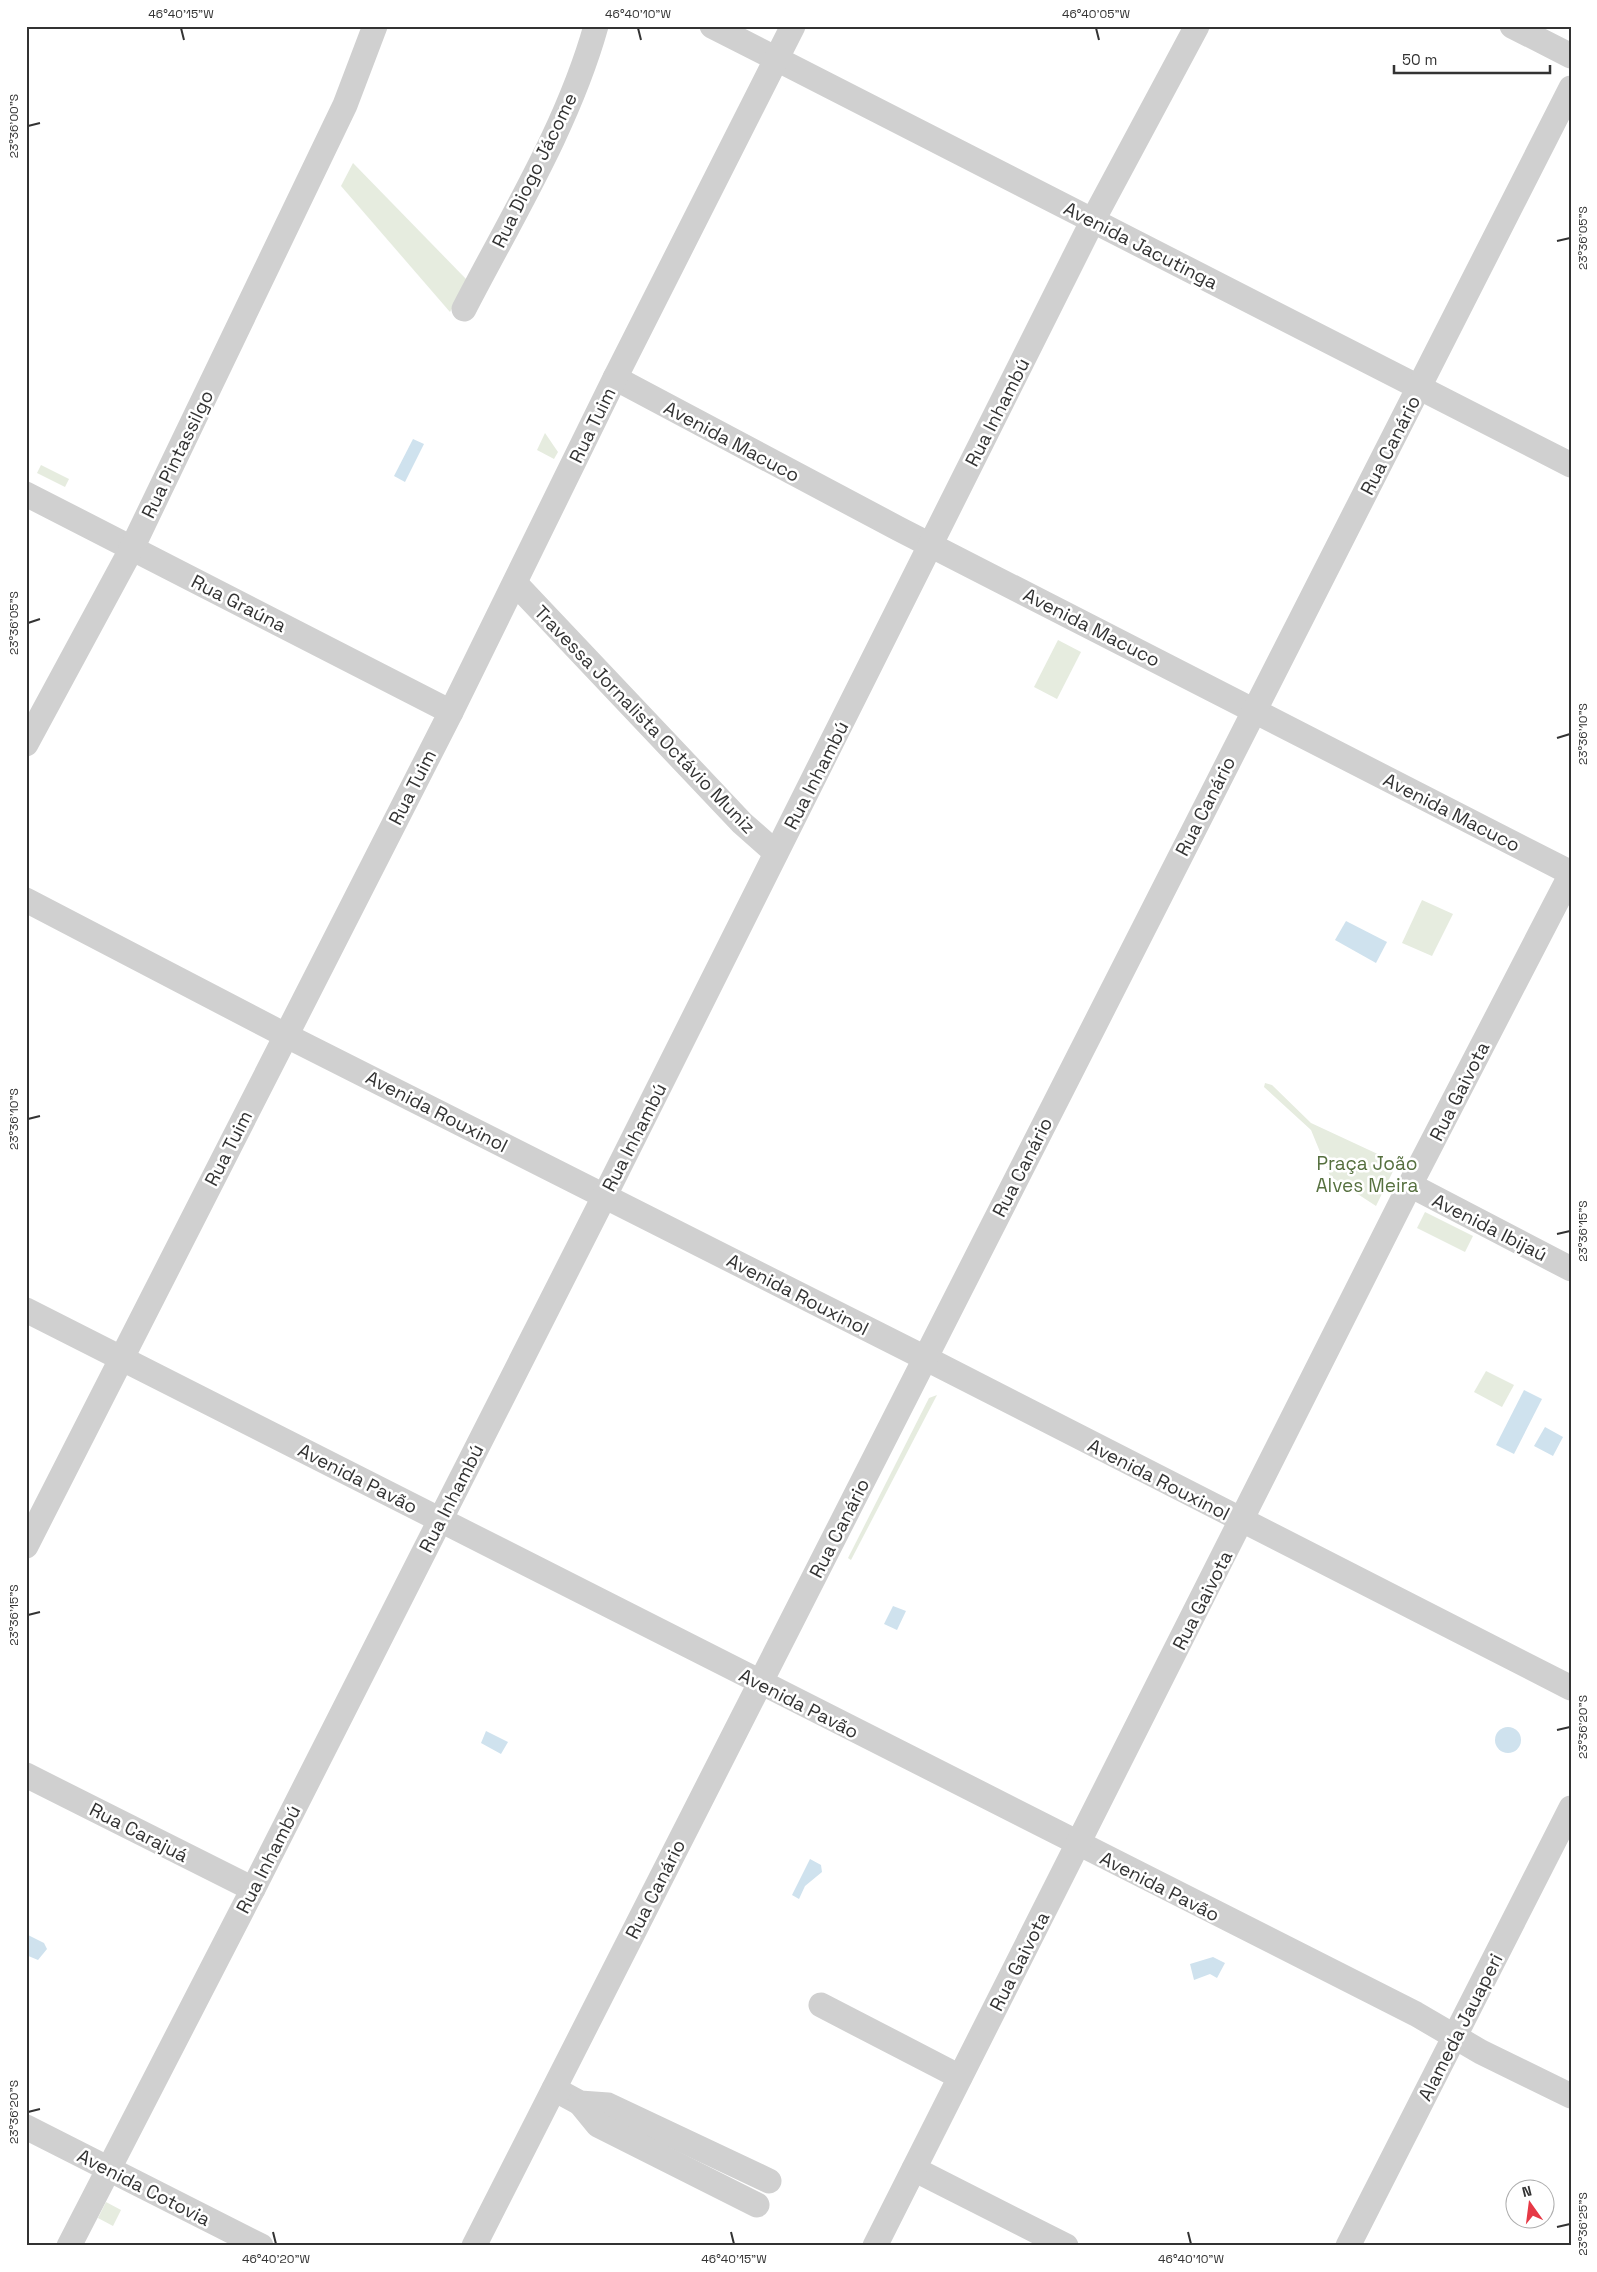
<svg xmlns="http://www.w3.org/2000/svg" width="1597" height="2272" viewBox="0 0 1597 2272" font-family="'Space Grotesk',sans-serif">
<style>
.green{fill:#e6ecdf}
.water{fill:#cfe2ee}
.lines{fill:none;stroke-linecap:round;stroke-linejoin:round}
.minor{stroke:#d0d0d0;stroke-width:25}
.ticks{fill:none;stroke:#333;stroke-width:2}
.labels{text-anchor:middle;stroke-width:5;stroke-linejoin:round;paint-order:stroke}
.street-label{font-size:19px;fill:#333;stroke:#fff}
.park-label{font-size:19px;fill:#56703f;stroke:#fff}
.neatline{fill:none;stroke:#333;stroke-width:2}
.ticks-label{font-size:12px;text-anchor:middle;fill:#333}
</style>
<rect width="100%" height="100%" fill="#fff"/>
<g class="green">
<path d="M 353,163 L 467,280 L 450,312 L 341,186 Z"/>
<path d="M 545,433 L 558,452 L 554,459 L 537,450 Z"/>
<path d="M 41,465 L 69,479 L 65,487 L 37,473 Z"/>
<path d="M 1058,640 L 1081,652 L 1057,699 L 1034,687 Z"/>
<path d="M 1422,900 L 1453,914 L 1432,956 L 1402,943 Z"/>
<path d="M 1265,1083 L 1272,1085 L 1311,1123 L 1397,1163 L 1376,1206 L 1330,1176 L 1311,1130 L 1264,1087 Z"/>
<path d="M 1425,1212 L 1473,1236 L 1465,1252 L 1417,1228 Z"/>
<path d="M 1486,1371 L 1514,1385 L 1502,1407 L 1474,1392 Z"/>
<path d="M 937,1395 L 851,1560 L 848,1558 L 929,1398 Z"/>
<path d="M 106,2202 L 121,2210 L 113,2226 L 98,2218 Z"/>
</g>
<g class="water">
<path d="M 413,439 L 424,444 L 405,482 L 394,476 Z"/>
<path d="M 1346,921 L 1387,942 L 1376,963 L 1335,940 Z"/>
<path d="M 1524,1390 L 1542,1399 L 1514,1454 L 1496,1445 Z"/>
<path d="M 1545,1427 L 1563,1437 L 1553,1456 L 1534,1446 Z"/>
<path d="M 893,1606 L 906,1611 L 897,1630 L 884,1624 Z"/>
<circle cx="1508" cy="1740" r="13"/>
<path d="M 486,1731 L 508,1742 L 501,1754 L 481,1743 Z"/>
<path d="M 810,1859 L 821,1865 L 822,1872 L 805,1886 L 799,1899 L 792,1895 Z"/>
<path d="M 26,1934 L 44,1943 L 47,1949 L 38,1960 L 26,1955 Z"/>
<path d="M 1213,1957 L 1225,1963 L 1217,1978 L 1210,1974 L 1194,1980 L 1190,1964 Z"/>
</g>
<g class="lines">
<g class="minor">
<path d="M 712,26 L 1571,465"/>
<path d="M 1512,26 L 1571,56"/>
<path d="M 464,309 C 511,218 568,126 596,26"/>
<path d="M 615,378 L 899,529 L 1571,873"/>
<path d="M 26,494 L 451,712"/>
<path d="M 515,583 L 742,823 L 776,853"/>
<path d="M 26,744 L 132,548 L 345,105 L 375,26"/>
<path d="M 26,900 L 285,1035 L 925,1358 L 1571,1688"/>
<path d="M 1410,1185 L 1571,1269"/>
<path d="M 26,1310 L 1416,2014 L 1481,2052 L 1571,2096"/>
<path d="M 26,1546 L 451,712 L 615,378 L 793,26"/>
<path d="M 26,1775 L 253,1889"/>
<path d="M 821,2005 L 960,2077"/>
<path d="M 554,2089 L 580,2103 L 608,2105 L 769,2181"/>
<path d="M 580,2103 L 598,2125 L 757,2205"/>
<path d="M 26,2127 L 261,2246"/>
<path d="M 914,2169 L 1066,2246"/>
<path d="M 69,2246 L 253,1889 L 605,1195 L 1093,220 L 1197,26"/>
<path d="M 474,2246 L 1571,88"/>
<path d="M 875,2246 L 1410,1185 L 1571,874"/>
<path d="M 1348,2246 L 1571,1808"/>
</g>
</g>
<path class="ticks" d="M 181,28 L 184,40M 638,28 L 641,40M 1096,28 L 1099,40M 28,126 L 40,123M 1557,241 L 1570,238M 28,623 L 40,619M 1557,738 L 1570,734M 28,1119 L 40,1116M 1557,1234 L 1570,1231M 28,1615 L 40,1612M 1557,1730 L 1570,1727M 28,2112 L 40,2109M 1557,2227 L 1570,2224M 273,2232 L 276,2244M 731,2232 L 734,2244M 1188,2232 L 1191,2244"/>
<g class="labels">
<g class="street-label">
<text transform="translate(534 170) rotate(-64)" y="7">Rua Diogo Jácome</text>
<text transform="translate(1141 245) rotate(27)" y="7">Avenida Jacutinga</text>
<text transform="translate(997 412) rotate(-63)" y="7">Rua Inhambú</text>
<text transform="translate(592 425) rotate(-64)" y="7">Rua Tuim</text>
<text transform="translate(732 441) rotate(28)" y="7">Avenida Macuco</text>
<text transform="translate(1390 445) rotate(-63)" y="7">Rua Canário</text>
<text transform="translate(177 454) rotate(-64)" y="7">Rua Pintassilgo</text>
<text transform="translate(239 603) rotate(27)" y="7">Rua Graúna</text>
<text transform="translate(1092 627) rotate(27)" y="7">Avenida Macuco</text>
<text transform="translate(645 719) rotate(46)" y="7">Travessa Jornalista Octávio Muniz</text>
<text transform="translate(816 775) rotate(-63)" y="7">Rua Inhambú</text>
<text transform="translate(412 787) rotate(-63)" y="7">Rua Tuim</text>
<text transform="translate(1205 806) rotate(-63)" y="7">Rua Canário</text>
<text transform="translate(1452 812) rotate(27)" y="7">Avenida Macuco</text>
<text transform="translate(1459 1091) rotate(-63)" y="7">Rua Gaivota</text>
<text transform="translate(437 1111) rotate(27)" y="7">Avenida Rouxinol</text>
<text transform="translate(634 1137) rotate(-63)" y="7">Rua Inhambú</text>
<text transform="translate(228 1148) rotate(-63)" y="7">Rua Tuim</text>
<text transform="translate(1022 1167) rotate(-63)" y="7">Rua Canário</text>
<text transform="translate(1490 1227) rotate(27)" y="7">Avenida Ibijaú</text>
<text transform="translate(798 1294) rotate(27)" y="7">Avenida Rouxinol</text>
<text transform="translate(358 1478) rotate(27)" y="7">Avenida Pavão</text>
<text transform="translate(1159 1479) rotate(27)" y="7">Avenida Rouxinol</text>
<text transform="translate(451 1498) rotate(-63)" y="7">Rua Inhambú</text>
<text transform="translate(839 1528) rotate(-63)" y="7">Rua Canário</text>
<text transform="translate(1202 1600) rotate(-63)" y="7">Rua Gaivota</text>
<text transform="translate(799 1703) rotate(27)" y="7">Avenida Pavão</text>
<text transform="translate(139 1832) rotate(27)" y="7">Rua Carajuá</text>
<text transform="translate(268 1859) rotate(-63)" y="7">Rua Inhambú</text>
<text transform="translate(1160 1886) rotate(27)" y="7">Avenida Pavão</text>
<text transform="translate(655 1889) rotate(-63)" y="7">Rua Canário</text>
<text transform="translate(1019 1961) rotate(-63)" y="7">Rua Gaivota</text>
<text transform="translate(1460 2027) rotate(-63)" y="7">Alameda Jauaperi</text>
<text transform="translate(144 2187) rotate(27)" y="7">Avenida Cotovia</text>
</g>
<g class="park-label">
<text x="1367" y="1170">Praça João<tspan x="1367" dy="22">Alves Meira</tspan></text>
</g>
</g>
<rect width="1597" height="2272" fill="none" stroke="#ffffff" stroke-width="55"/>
<g transform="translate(1530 2204) rotate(346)"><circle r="24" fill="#ffffff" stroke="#adadad"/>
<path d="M0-4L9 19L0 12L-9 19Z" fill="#e63946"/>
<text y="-8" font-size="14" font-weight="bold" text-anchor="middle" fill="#333333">N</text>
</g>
<path d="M1394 65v8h156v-8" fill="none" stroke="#333333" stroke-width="2.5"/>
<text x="1402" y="65" font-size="15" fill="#333333" stroke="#ffffff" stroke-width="4" paint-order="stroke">50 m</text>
<rect x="28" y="28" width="1542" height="2216" class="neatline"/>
<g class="ticks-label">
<text x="181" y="18">46°40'15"W</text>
<text x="638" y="18">46°40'10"W</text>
<text x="1096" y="18">46°40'05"W</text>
<text transform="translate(14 126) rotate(-90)" y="4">23°36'00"S</text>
<text transform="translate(1583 238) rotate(-90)" y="4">23°36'05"S</text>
<text transform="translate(14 623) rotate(-90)" y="4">23°36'05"S</text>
<text transform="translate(1583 734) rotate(-90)" y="4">23°36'10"S</text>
<text transform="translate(14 1119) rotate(-90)" y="4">23°36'10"S</text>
<text transform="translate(1583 1231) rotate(-90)" y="4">23°36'15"S</text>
<text transform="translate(14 1615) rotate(-90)" y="4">23°36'15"S</text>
<text transform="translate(1583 1727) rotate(-90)" y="4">23°36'20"S</text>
<text transform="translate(14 2112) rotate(-90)" y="4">23°36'20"S</text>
<text transform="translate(1583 2224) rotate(-90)" y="4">23°36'25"S</text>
<text x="276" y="2263">46°40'20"W</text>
<text x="734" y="2263">46°40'15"W</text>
<text x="1191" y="2263">46°40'10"W</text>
</g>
</svg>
